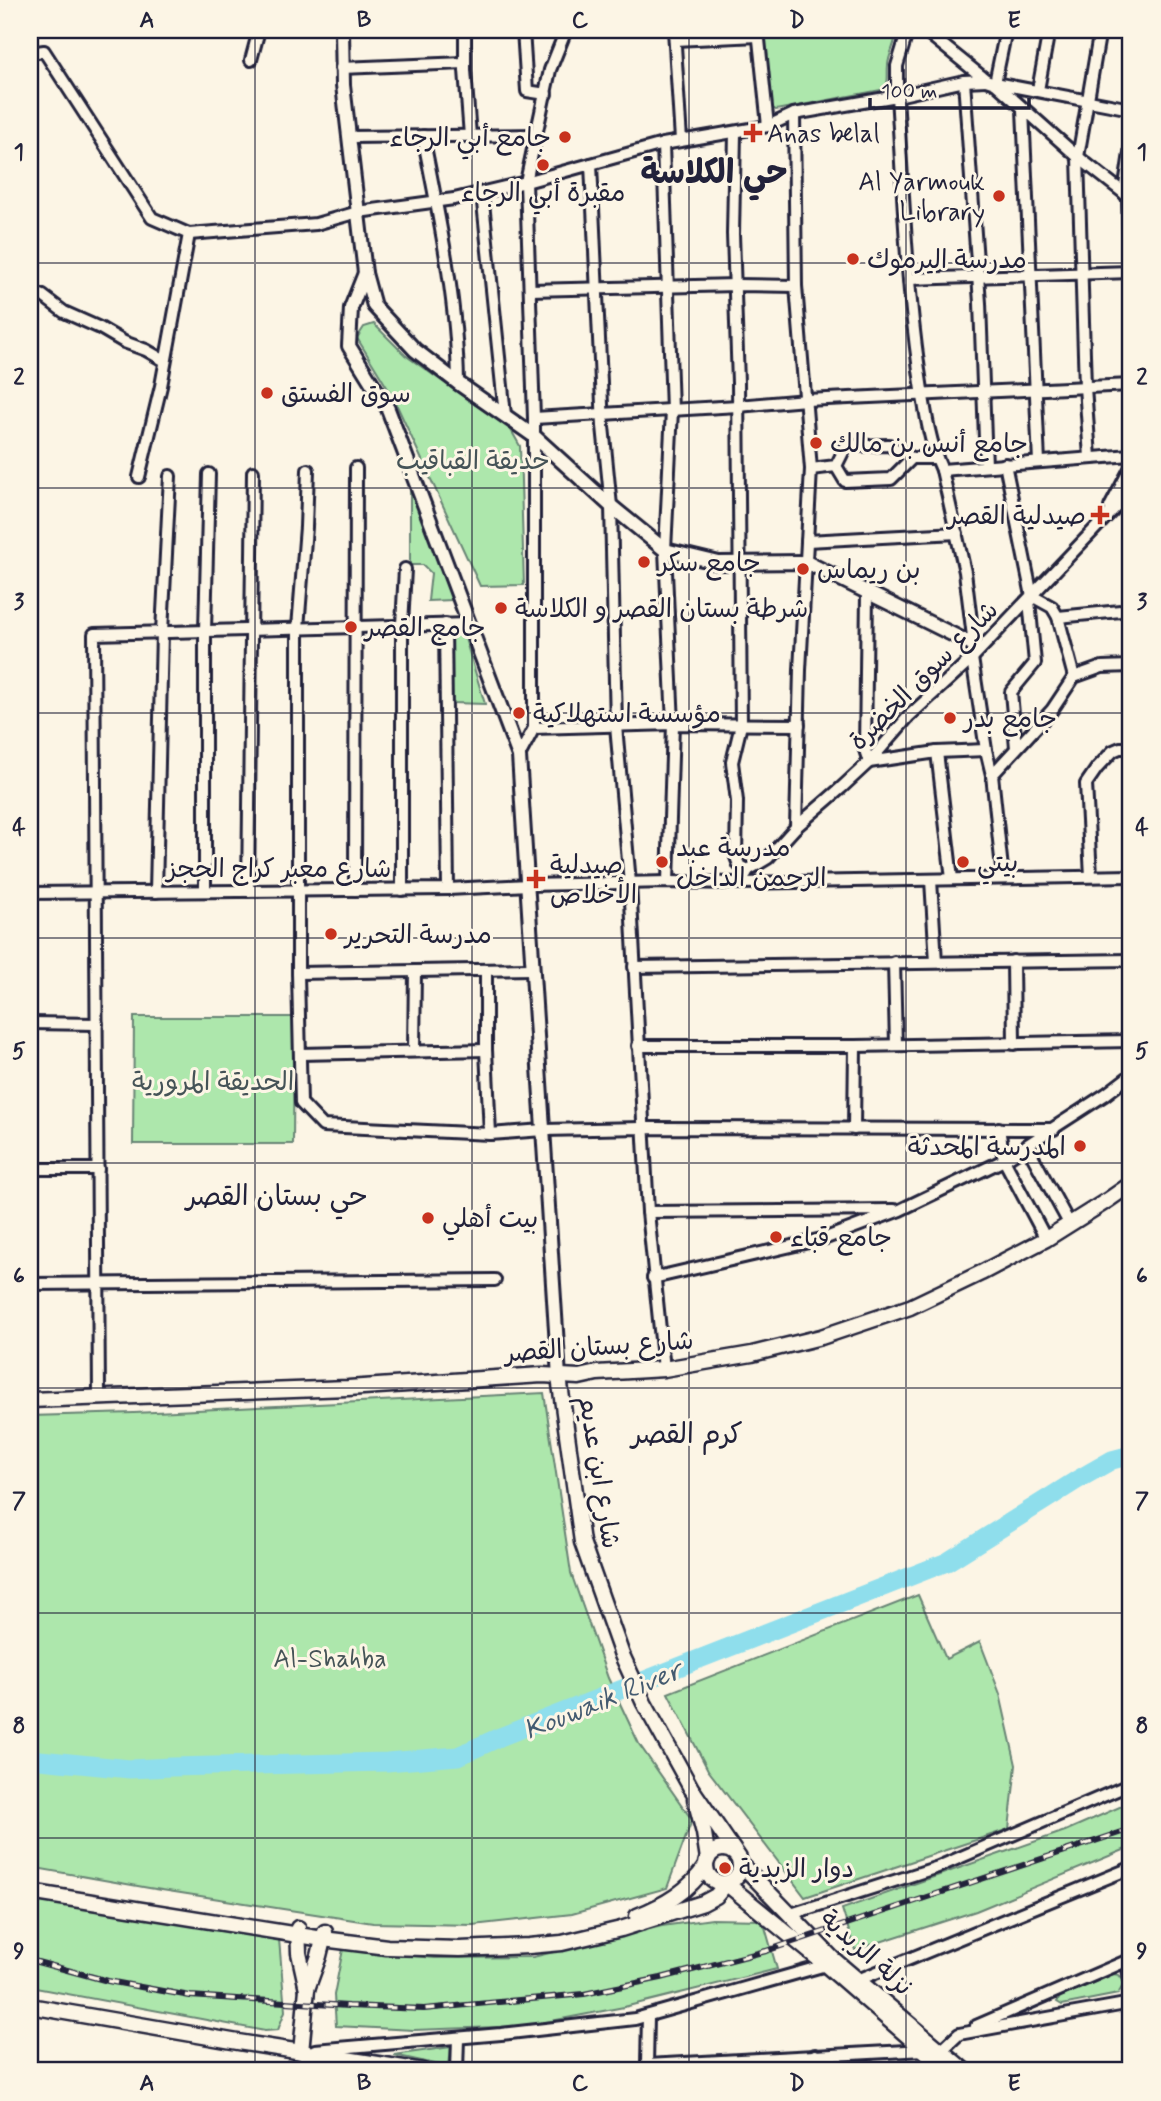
<svg xmlns="http://www.w3.org/2000/svg" width="1161" height="2101" viewBox="0 0 1161 2101" font-family="Mynerve,'Playpen Sans Arabic',sans-serif">
<style>
.green{fill:#ade7ac;stroke:#688474;stroke-width:2}
.lines{fill:none;stroke-linecap:round;stroke-linejoin:round}
.river{stroke:#8fdeec;stroke-width:19}
.minor-casing{stroke:#22223b;stroke-width:16}
.tertiary-casing{stroke:#22223b;stroke-width:18}
.secondary-casing{stroke:#22223b;stroke-width:19}
.minor{stroke:#fcf5e5;stroke-width:10}
.tertiary{stroke:#fcf5e5;stroke-width:12}
.secondary{stroke:#fcf5e5;stroke-width:14}
.rail-casing{stroke:#22223b;stroke-width:6}
.rail{stroke:#fcf5e5;stroke-width:3.5;stroke-dasharray:10;stroke-linecap:butt}
.grid{fill:none;stroke:#22223b;stroke-width:2;stroke-opacity:0.55}
.poi-dot{fill:#c8321e;stroke:#fcf5e5;stroke-width:2.5}
.labels{text-anchor:middle;stroke-width:6;stroke-linejoin:round;paint-order:stroke}
.poi-label{font-size:26px;fill:#22223b;stroke:#fcf5e5;text-anchor:start}
.park-label{font-size:26px;fill:#455357;stroke:#fcf5e5}
.street-label{font-size:26px;fill:#22223b;stroke:#fcf5e5}
.neighbourhood-label{font-size:28px;fill:#22223b;stroke:#fcf5e5}
.water-label{font-size:28px;font-style:italic;fill:#435a70;stroke:#fcf5e5}
.district-label{font-size:33px;font-weight:bold;fill:#22223b;stroke:#fcf5e5}
.neatline{fill:none;stroke:#22223b;stroke-width:2.5}
.grid-label{font-size:23px;text-anchor:middle;font-weight:bold;fill:#22223b}
</style>
<rect width="100%" height="100%" fill="#fcf5e5"/>
<filter id="ink" filterUnits="userSpaceOnUse"><feTurbulence type="fractalNoise" baseFrequency=".0143" numOctaves="2"/><feDisplacementMap in="SourceGraphic" scale="14" xChannelSelector="R" yChannelSelector="G"/><feConvolveMatrix kernelMatrix="1 2 1 2 8 2 1 2 1" color-interpolation-filters="sRGB"/></filter>
<g filter="url(#ink)">
<g class="green">
<path d="M 764,30 L 896,30 C 897,43 889,52 888,65 C 887,73 889,80 886,89 L 776,110 L 769,106 Z"/>
<path d="M 374,324 L 405,355 L 511,430 L 520,446 L 524,585 L 480,586 L 393,397 L 357,338 L 364,327 Z"/>
<path d="M 410,485 L 452,600 L 428,601 L 431,573 L 423,565 L 410,565 Z"/>
<path d="M 463,632 L 485,704 L 452,703 L 451,633 Z"/>
<path d="M 134,1017 L 294,1017 L 293,1144 L 133,1144 Z"/>
<path d="M 544,1393 L 571,1573 L 608,1678 L 639,1744 L 692,1820 L 667,1888 L 572,1914 L 473,1925 L 373,1923 L 149,1888 L 30,1867 L 30,1416 L 134,1413 Z"/>
<path d="M 918,1595 L 946,1659 L 980,1642 L 1000,1694 L 1016,1765 L 1009,1829 L 805,1897 L 708,1770 L 668,1693 Z"/>
<path d="M 1131,1802 L 1131,1847 L 976,1911 L 855,1950 L 842,1909 L 1065,1831 Z"/>
<path d="M 30,1899 L 279,1939 L 285,2011 L 278,2030 L 265,2031 L 30,1987 Z"/>
<path d="M 712,1919 L 763,1920 L 777,1969 L 624,2007 L 525,2026 L 414,2030 L 336,2026 L 334,1995 L 343,1949 L 435,1958 L 533,1957 L 662,1926 Z"/>
<path d="M 1113,1974 L 1119,1975 L 1125,1982 L 1118,1994 L 1062,2005 L 1057,2002 L 1060,1997 Z"/>
<path d="M 451,2047 L 449,2067 L 394,2055 Z"/>
</g>
<g class="lines">
<path class="river" d="M 30,1759 L 130,1769 L 172,1767 L 387,1762 L 458,1756 L 500,1737 L 947,1562 L 1077,1480 L 1112,1460 L 1131,1455"/>
<defs>
<g id="minor">
<path d="M 465,30 L 465,70 L 470,136"/>
<path d="M 523,30 L 527,91 L 546,94"/>
<path d="M 674,30 L 681,140"/>
<path d="M 758,30 L 768,126"/>
<path d="M 908,30 L 897,66 L 897,96 C 903,188 906,279 919,370 C 924,402 928,440 942,470 L 965,572 L 974,645 L 972,658 L 986,750 L 992,775 L 1003,878"/>
<path d="M 924,30 L 986,80 L 995,83 L 1078,157 L 1124,193 L 1131,202"/>
<path d="M 1006,30 L 995,83 L 1131,109"/>
<path d="M 675,40 L 758,36"/>
<path d="M 30,53 L 44,51 L 152,218 L 189,234 L 161,386 L 139,477"/>
<path d="M 251,60 L 259,30"/>
<path d="M 341,68 L 465,63"/>
<path d="M 964,81 L 980,303 L 986,466"/>
<path d="M 1038,90 L 1049,30"/>
<path d="M 1023,110 L 1039,462"/>
<path d="M 794,114 L 796,286 L 811,469 L 800,670 L 796,827"/>
<path d="M 735,133 L 733,234 L 738,383 L 741,725 L 732,762 L 737,801 L 736,857 L 739,865 L 748,870"/>
<path d="M 423,136 C 439,217 457,300 458,383"/>
<path d="M 349,137 L 537,135"/>
<path d="M 663,144 L 672,410 L 665,550 L 673,724 L 668,882"/>
<path d="M 591,164 L 603,426 L 611,506 L 616,726 L 630,883 L 648,1212 L 664,1369"/>
<path d="M 482,193 L 505,415"/>
<path d="M 1124,193 L 1131,146"/>
<path d="M 1128,199 L 1131,309"/>
<path d="M 189,234 L 316,224 L 358,212 L 454,199 L 526,182 L 663,144 L 768,126 L 794,114 L 897,96 L 964,81 L 986,80"/>
<path d="M 909,279 L 1131,272"/>
<path d="M 530,290 L 736,285 L 796,286"/>
<path d="M 30,291 L 43,296 L 64,312 L 100,328 L 124,342 L 146,350 L 165,361"/>
<path d="M 534,418 L 738,406 L 806,400 L 1131,385"/>
<path d="M 1090,457 L 1085,387 L 1078,157 L 1100,30"/>
<path d="M 1005,464 L 1032,596 L 1052,607 L 1058,617 L 1131,610"/>
<path d="M 836,466 L 845,481 L 891,479 L 912,458"/>
<path d="M 811,469 L 836,466 L 846,446 L 889,445 L 912,458 L 936,458"/>
<path d="M 308,470 L 306,527 L 298,628 L 298,973 L 301,1103 L 323,1126 L 490,1134 L 543,1130 L 642,1128 L 1054,1129"/>
<path d="M 942,470 L 1131,455"/>
<path d="M 1110,507 L 1131,467"/>
<path d="M 807,541 L 957,533"/>
<path d="M 867,594 L 865,750 L 869,762 L 937,752 L 986,750"/>
<path d="M 1058,617 L 1074,677"/>
<path d="M 445,624 L 448,889"/>
<path d="M 534,728 L 673,724 L 799,725"/>
<path d="M 1016,748 L 1011,692 L 1035,663 L 1029,600"/>
<path d="M 937,752 L 952,879"/>
<path d="M 519,756 L 534,728 L 534,418 L 526,182 L 550,70 L 566,30"/>
<path d="M 992,775 L 1052,710 L 1074,677 L 1102,667 L 1131,666"/>
<path d="M 746,874 L 748,870 L 768,858 L 796,827 L 841,788 L 869,762 L 909,716 L 972,658 L 1131,491"/>
<path d="M 1091,876 L 1086,784 L 1097,768 L 1113,751 L 1120,748 L 1131,748"/>
<path d="M 931,880 L 936,962"/>
<path d="M 355,890 L 356,468"/>
<path d="M 402,890 L 402,625 L 405,569"/>
<path d="M 205,891 L 205,631 L 209,474"/>
<path d="M 248,891 L 253,472"/>
<path d="M 156,892 L 162,632 L 170,476"/>
<path d="M 30,893 L 448,889 L 528,885 L 668,882 L 740,883 L 1131,876"/>
<path d="M 1013,961 L 1014,1044"/>
<path d="M 894,962 L 896,1045"/>
<path d="M 634,967 L 1131,960"/>
<path d="M 486,970 L 486,1050 L 490,1134"/>
<path d="M 298,973 L 532,969"/>
<path d="M 30,1023 L 97,1024"/>
<path d="M 638,1046 L 855,1046 L 1131,1041"/>
<path d="M 414,1051 L 415,971"/>
<path d="M 300,1054 L 486,1050"/>
<path d="M 999,1128 L 1004,1160 L 1046,1239"/>
<path d="M 854,1129 L 855,1046"/>
<path d="M 1027,1146 L 1070,1225"/>
<path d="M 30,1169 L 98,1169"/>
<path d="M 648,1212 L 894,1210"/>
<path d="M 653,1278 L 826,1238 L 900,1210 L 1004,1160 L 1106,1094 L 1131,1075"/>
<path d="M 30,1284 L 495,1280"/>
<path d="M 99,1396 L 94,634 L 469,624"/>
<path d="M 791,1914 L 938,1867 L 1131,1784"/>
<path d="M 1127,1961 L 1131,1986"/>
<path d="M 858,1980 L 1131,1868"/>
<path d="M 976,2026 L 1131,1959"/>
<path d="M 315,2050 L 501,2034 L 635,2019 L 826,1965"/>
<path d="M 941,2051 L 959,2034 L 1131,2003"/>
<path d="M 815,2055 L 815,2071"/>
<path d="M 647,2065 L 648,2016"/>
<path d="M 457,2071 L 458,2038"/>
<path d="M 646,2071 L 647,2065 L 925,2050"/>
</g>
<g id="tertiary">
<path d="M 342,30 L 343,85 L 365,273 L 374,306 L 415,350 L 458,383 L 534,436 L 611,506 L 665,550 L 719,563 L 806,562 L 974,645"/>
<path d="M 365,273 L 351,308 L 349,346 L 388,409 L 519,756 L 559,1377"/>
</g>
<g id="secondary">
<path d="M 559,1377 L 582,1542 L 622,1655 L 644,1703 L 691,1788 L 739,1858"/>
<path d="M 30,1400 L 348,1388 L 542,1375 L 579,1377 L 597,1373 L 664,1369 L 752,1354 L 821,1337 L 910,1307 L 981,1273 L 1046,1239 L 1108,1200 L 1131,1184"/>
<path d="M 695,1799 L 704,1833 L 708,1859"/>
<circle cx="723" cy="1866" r="17"/>
<path d="M 741,1864 L 833,1959 L 965,2071"/>
<path d="M 727,1884 L 826,1965 L 948,2071"/>
<path d="M 30,1892 L 323,1939 L 387,1947 L 460,1949 L 529,1946 L 562,1943 L 621,1929 L 703,1903 L 716,1896 L 726,1884"/>
<path d="M 637,1916 C 665,1905 689,1891 706,1866"/>
<path d="M 298,1928 L 299,1953 L 307,1989"/>
<path d="M 30,2006 L 238,2042 L 423,2071"/>
<path d="M 301,2052 L 307,1989 L 319,1956 L 325,1932"/>
</g>
</defs>
<use href="#minor" class="minor-casing"/>
<use href="#tertiary" class="tertiary-casing"/>
<use href="#secondary" class="secondary-casing"/>
<use href="#minor" class="minor"/>
<use href="#tertiary" class="tertiary"/>
<use href="#secondary" class="secondary"/>
<defs>
<path id="rail" d="M 30,1960 L 108,1981 L 190,1996 L 348,2006 L 424,2009 L 584,1994 L 661,1978 L 766,1951 L 1131,1829"/>
</defs>
<use href="#rail" class="rail-casing"/>
<use href="#rail" class="rail"/>
</g>
</g>
<path class="grid" d="M 255,30 L 255,2071M 472,30 L 472,2071M 689,30 L 689,2071M 906,30 L 906,2071M 30,263 L 1131,263M 30,488 L 1131,488M 30,713 L 1131,713M 30,938 L 1131,938M 30,1163 L 1131,1163M 30,1388 L 1131,1388M 30,1613 L 1131,1613M 30,1838 L 1131,1838"/>
<g class="poi-dot">
<path d="M749.5 122.5h7v7h7v7h-7v7h-7v-7h-7v-7h7z"/>
<circle cx="565" cy="137" r="7"/>
<circle cx="543" cy="165" r="7"/>
<circle cx="999" cy="196" r="7"/>
<circle cx="853" cy="259" r="7"/>
<circle cx="267" cy="393" r="7"/>
<circle cx="816" cy="443" r="7"/>
<path d="M1096.5 504.5h7v7h7v7h-7v7h-7v-7h-7v-7h7z"/>
<circle cx="644" cy="562" r="7"/>
<circle cx="803" cy="569" r="7"/>
<circle cx="501" cy="608" r="7"/>
<circle cx="351" cy="627" r="7"/>
<circle cx="519" cy="713" r="7"/>
<circle cx="950" cy="718" r="7"/>
<circle cx="662" cy="862" r="7"/>
<circle cx="963" cy="862" r="7"/>
<path d="M532.5 868.5h7v7h7v7h-7v7h-7v-7h-7v-7h7z"/>
<circle cx="331" cy="934" r="7"/>
<circle cx="1080" cy="1146" r="7"/>
<circle cx="428" cy="1218" r="7"/>
<circle cx="776" cy="1237" r="7"/>
<circle cx="725" cy="1868" r="7"/>
</g>
<g class="labels">
<g class="poi-label">
<text x="767" y="142">Anas belal</text>
<text x="551" y="146" text-anchor="end">جامع أبي الرجاء</text>
<text x="985" y="190" text-anchor="end">Al Yarmouk<tspan x="985" dy="30">Library</tspan></text>
<text x="543" y="201" text-anchor="middle">مقبرة أبي الرجاء</text>
<text x="867" y="268">مدرسة اليرموك</text>
<text x="281" y="402">سوق الفستق</text>
<text x="830" y="452">جامع أنس بن مالك</text>
<text x="1086" y="524" text-anchor="end">صيدلية القصر</text>
<text x="658" y="571">جامع سكر</text>
<text x="817" y="578">بن ريماس</text>
<text x="515" y="617">شرطة بستان القصر و الكلاسة</text>
<text x="365" y="636">جامع القصر</text>
<text x="533" y="722">مؤسسة استهلاكية</text>
<text x="964" y="727">جامع بدر</text>
<text x="676" y="856">مدرسة عبد<tspan x="676" dy="30">الرحمن الداخل</tspan></text>
<text x="977" y="871">بيتي</text>
<text x="550" y="873">صيدلية<tspan x="550" dy="30">اﻷخلاص</tspan></text>
<text x="345" y="943">مدرسة التحرير</text>
<text x="1066" y="1155" text-anchor="end">المدرسة المحدثة</text>
<text x="442" y="1227">بيت أهلي</text>
<text x="790" y="1246">جامع قباء</text>
<text x="739" y="1877">دوار الزبدية</text>
</g>
<g class="park-label">
<text x="473" y="469">حديقة القباقيب</text>
<text x="213" y="1090">الحديقة المرورية</text>
<text x="330" y="1667">Al-Shahba</text>
</g>
<g class="street-label">
<text transform="translate(923 675) rotate(-45)" y="9">شارع سوق الخضرة</text>
<text x="279" y="877">شارع معبر كراج الحجز</text>
<text transform="translate(599 1346) rotate(-4)" y="9">شارع بستان القصر</text>
<text transform="translate(600 1472) rotate(81)" y="9">شارع ابن عديم</text>
<text transform="translate(867 1952) rotate(42)" y="9">نزلة الزبدية</text>
</g>
<g class="neighbourhood-label">
<text x="277" y="1205">حي بستان القصر</text>
<text x="687" y="1443">كرم القصر</text>
</g>
<g class="water-label">
<text transform="translate(602 1699) rotate(-22)" y="10">Kouwaik River</text>
</g>
<g class="district-label">
<text x="714" y="183">حي الكلاسة</text>
</g>
</g>
<rect width="1161" height="2101" fill="none" stroke="#fcf5e5" stroke-width="77"/>
<path d="M870 98v10h159v-10" fill="none" stroke="#22223b" stroke-width="3.5"/>
<text x="881" y="98" font-size="21" fill="#22223b" stroke="#fcf5e5" stroke-width="5" paint-order="stroke">100 m</text>
<rect x="38" y="38" width="1084" height="2024" class="neatline"/>
<g class="grid-label">
<text x="147" y="27">A</text>
<text x="364" y="27">B</text>
<text x="580" y="27">C</text>
<text x="797" y="27">D</text>
<text x="1014" y="27">E</text>
<text x="19" y="159">1</text>
<text x="1142" y="159">1</text>
<text x="19" y="384">2</text>
<text x="1142" y="384">2</text>
<text x="19" y="609">3</text>
<text x="1142" y="609">3</text>
<text x="19" y="834">4</text>
<text x="1142" y="834">4</text>
<text x="19" y="1058">5</text>
<text x="1142" y="1058">5</text>
<text x="19" y="1283">6</text>
<text x="1142" y="1283">6</text>
<text x="19" y="1508">7</text>
<text x="1142" y="1508">7</text>
<text x="19" y="1733">8</text>
<text x="1142" y="1733">8</text>
<text x="19" y="1958">9</text>
<text x="1142" y="1958">9</text>
<text x="147" y="2090">A</text>
<text x="364" y="2090">B</text>
<text x="580" y="2090">C</text>
<text x="797" y="2090">D</text>
<text x="1014" y="2090">E</text>
</g>
</svg>
